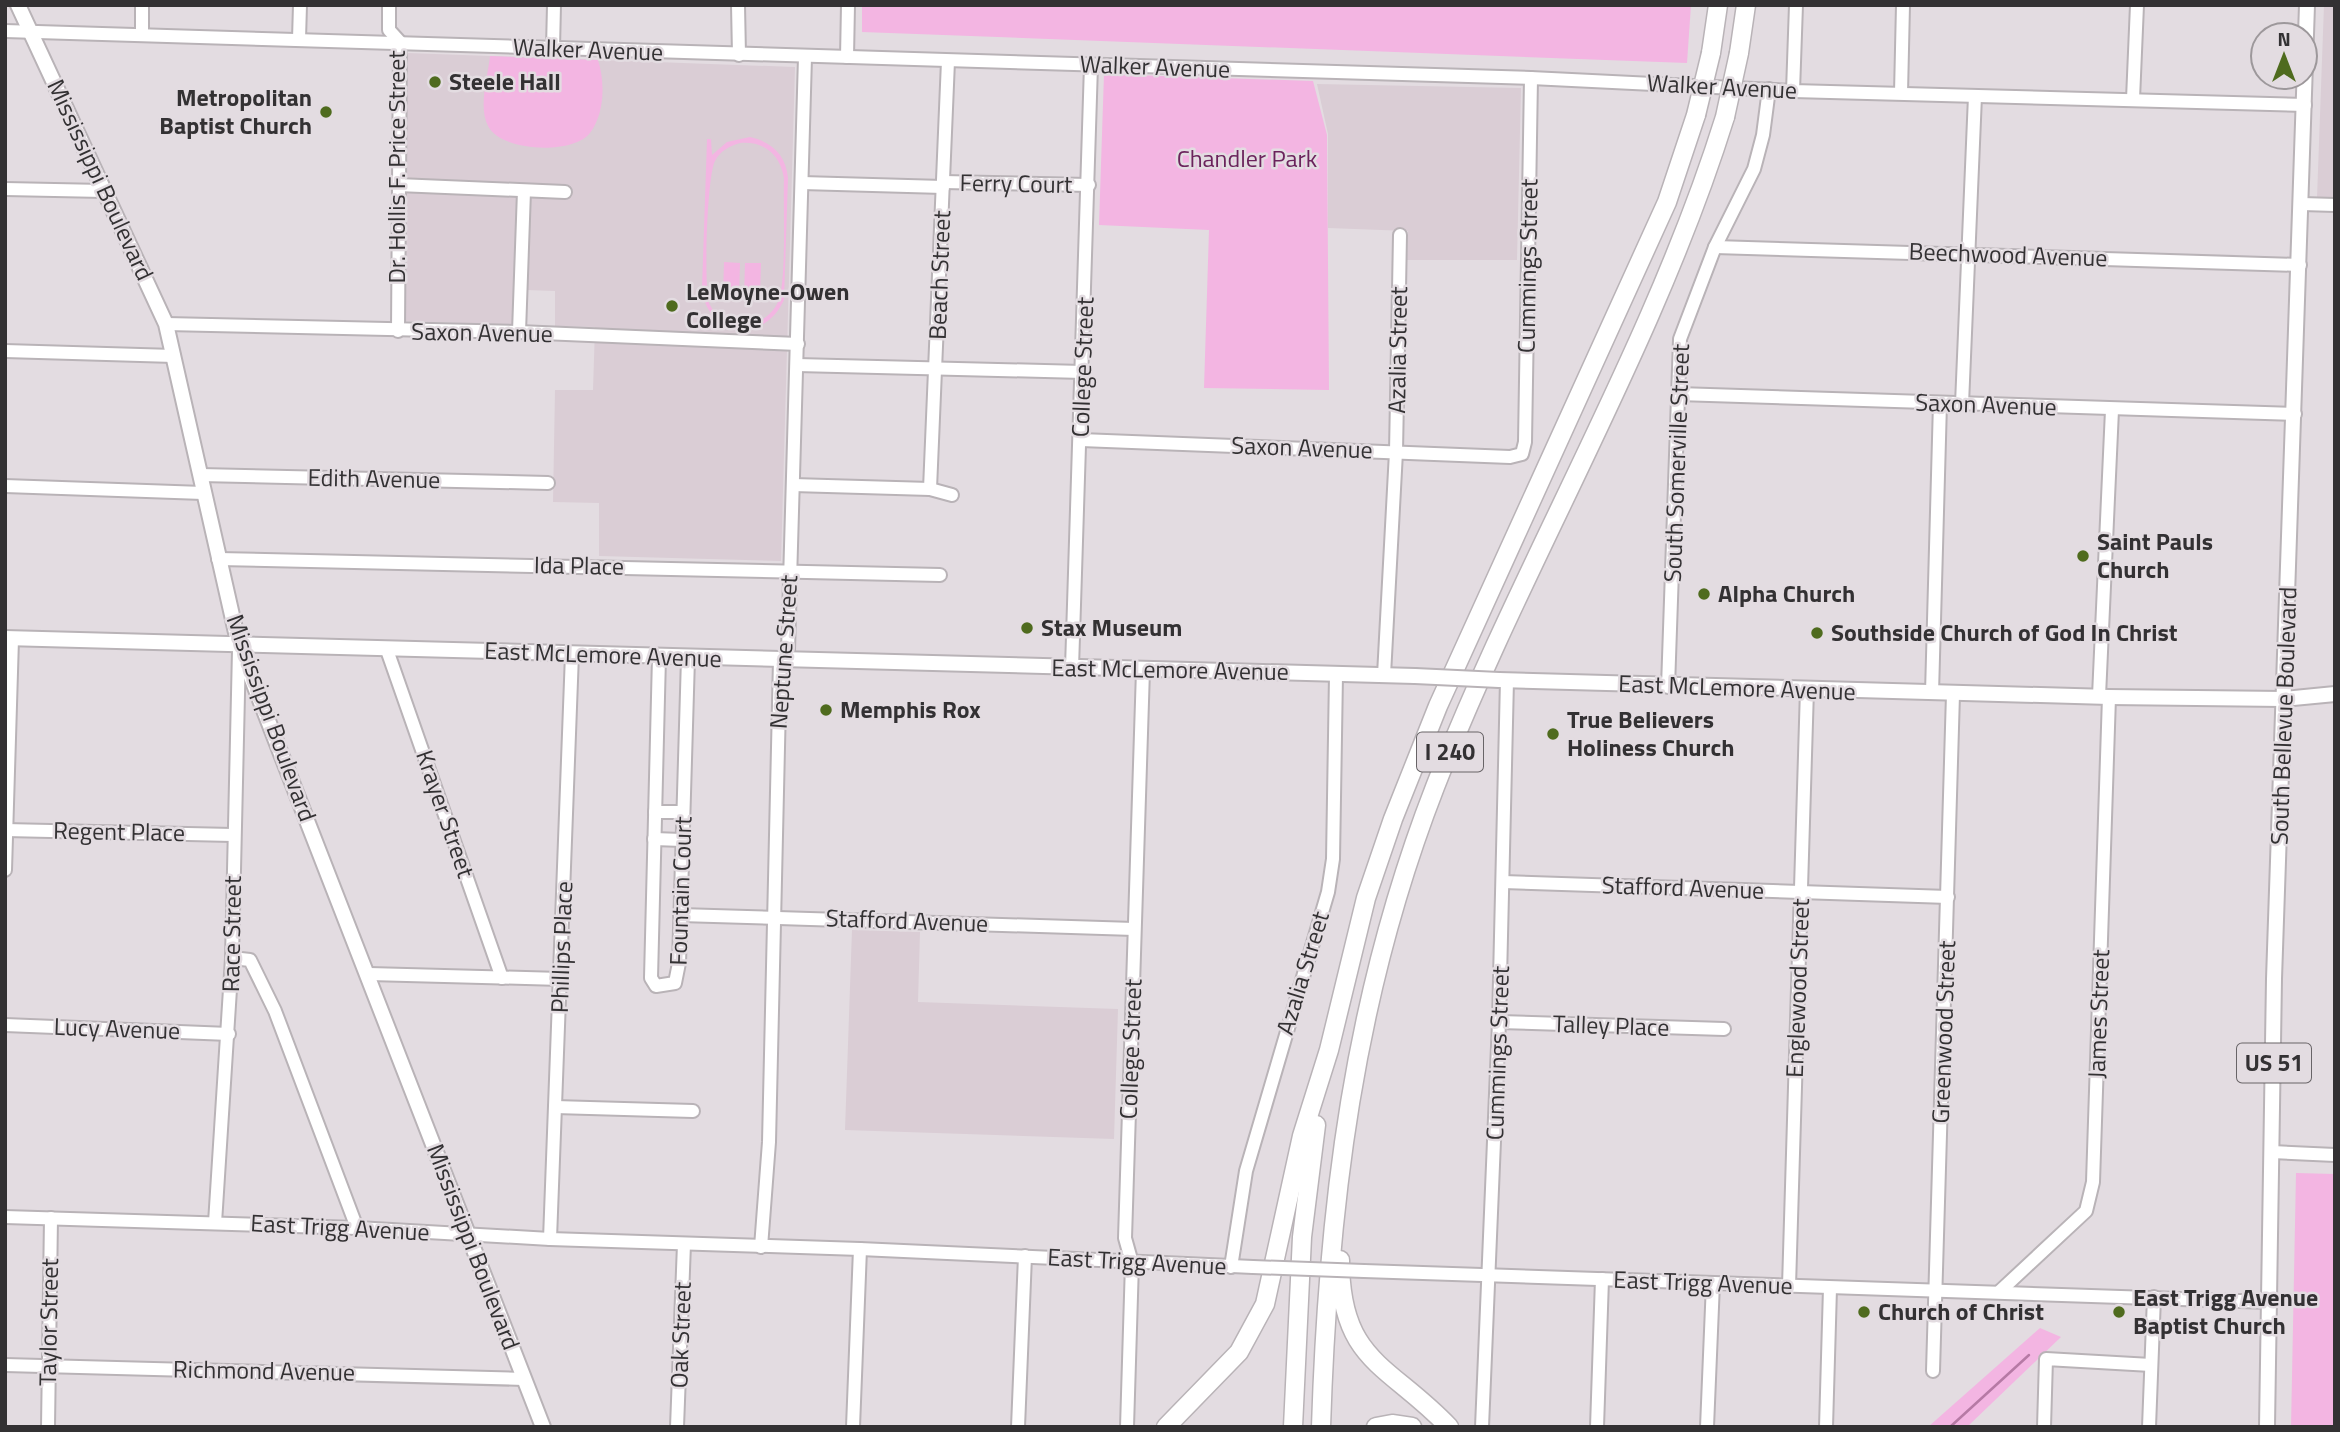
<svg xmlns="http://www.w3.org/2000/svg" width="2340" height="1432" viewBox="0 0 2340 1432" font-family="'Titillium Web',sans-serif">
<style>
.built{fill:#dacdd5}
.green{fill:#f3b5e2;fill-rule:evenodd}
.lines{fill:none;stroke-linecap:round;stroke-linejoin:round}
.stream{stroke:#b67aa5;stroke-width:2.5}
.minor-casing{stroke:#b9b3b7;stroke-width:16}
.major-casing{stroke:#b9b3b7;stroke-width:18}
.highway-casing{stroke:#b9b3b7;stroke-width:21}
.minor{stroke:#fff;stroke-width:12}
.major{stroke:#fff;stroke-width:14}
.highway{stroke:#fff;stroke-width:18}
.minor-bridge-casing{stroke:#b9b3b7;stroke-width:16;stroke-linecap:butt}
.major-bridge-casing{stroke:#b9b3b7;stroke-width:18;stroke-linecap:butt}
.highway-bridge-casing{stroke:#b9b3b7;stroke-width:21;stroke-linecap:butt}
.minor-bridge{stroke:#fff;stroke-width:12}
.major-bridge{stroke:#fff;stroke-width:14}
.highway-bridge{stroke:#fff;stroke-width:18}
.poi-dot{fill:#4f6b1e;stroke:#e3dce1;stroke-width:2.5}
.labels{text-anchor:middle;stroke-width:5;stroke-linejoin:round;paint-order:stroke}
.shield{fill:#e3dce1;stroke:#686467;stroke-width:2}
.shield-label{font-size:23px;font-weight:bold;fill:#333133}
.street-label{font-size:24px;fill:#333133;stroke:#e3dce1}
.poi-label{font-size:24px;font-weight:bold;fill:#333133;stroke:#e3dce1;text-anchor:start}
.park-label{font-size:24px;fill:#6b235c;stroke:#e3dce1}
</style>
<rect width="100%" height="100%" fill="#e3dce1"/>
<g class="built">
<path d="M 2324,5 L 2335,5 L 2335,198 L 2317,198 Z"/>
<path d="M 408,53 L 795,67 L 781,561 L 599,556 L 599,503 L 553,502 L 555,390 L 593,390 L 595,327 L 555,326 L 555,291 L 526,290 L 525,325 L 403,321 Z"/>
<path d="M 1317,84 L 1521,88 L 1517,260 L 1407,260 L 1408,231 L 1328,228 L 1328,134 Z"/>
<path d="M 852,930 L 920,932 L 918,1002 L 1118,1009 L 1114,1139 L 845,1130 Z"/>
</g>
<g class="green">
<path d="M 862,5 L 1691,5 L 1687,63 L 862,32 Z"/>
<path d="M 490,56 L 598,60 C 605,82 605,113 590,133 C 573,155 501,152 488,126 C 478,107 488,76 490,56 Z"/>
<path d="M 1104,74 L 1313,81 L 1327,135 L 1329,390 L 1204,388 L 1209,230 L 1099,225 Z"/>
<path d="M 750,137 C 772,142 786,155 788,178 L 784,300 C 764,344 708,338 702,289 L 707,139 L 711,139 L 712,155 L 727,142 ZM 740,143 C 764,141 780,154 784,178 C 783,204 787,282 778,302 C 766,329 724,335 710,305 C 703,291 707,175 715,161 C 720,151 729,146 740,143 Z"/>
<path d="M 724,262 L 740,263 L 739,297 L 723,296 Z"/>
<path d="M 745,263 L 761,263 L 760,297 L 744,297 Z"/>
<path d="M 2296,1173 L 2335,1174 L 2335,1427 L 2291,1427 Z"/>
<path d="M 2040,1328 L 2061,1337 L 1967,1427 L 1928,1427 Z"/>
</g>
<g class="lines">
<path class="stream" d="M 1950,1427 L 2029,1355"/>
<defs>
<g id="minor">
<path d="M 389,5 L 389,30 L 400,42 L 398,331"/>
<path d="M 738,5 L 739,55"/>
<path d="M 5,31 L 1531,78 L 1793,91 L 2305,105"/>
<path d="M 142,34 L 142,5"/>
<path d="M 299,39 L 300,5"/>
<path d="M 553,48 L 554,5"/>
<path d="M 847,57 L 848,5"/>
<path d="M 1793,91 L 1796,5"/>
<path d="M 1901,93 L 1903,5"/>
<path d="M 2133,99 L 2137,5"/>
<path d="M 943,182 L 1089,185"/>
<path d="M 802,183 L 943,187"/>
<path d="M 398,185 L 565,192"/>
<path d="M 5,189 L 104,191"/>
<path d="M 2302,204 L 2335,205"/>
<path d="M 1715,247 L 2300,265"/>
<path d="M 166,324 L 519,332 L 798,344"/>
<path d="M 519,332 L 524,191"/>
<path d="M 5,351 L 174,356"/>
<path d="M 797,365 L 1083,372"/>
<path d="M 1678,394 L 2295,414"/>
<path d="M 1962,404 L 1975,96"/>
<path d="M 1081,440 L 1510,457 L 1522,454 L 1525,442 L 1531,78"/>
<path d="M 200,475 L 548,483"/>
<path d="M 793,485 L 930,489 L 952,495"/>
<path d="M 5,486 L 203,493"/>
<path d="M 930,489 L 948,61"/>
<path d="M 218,559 L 940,575"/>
<path d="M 387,650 L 502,978"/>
<path d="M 659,657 L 651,978 L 656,986 L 675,983 L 679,963 L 688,658"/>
<path d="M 1072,668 L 1091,65"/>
<path d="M 1384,675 L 1396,452 L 1400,235"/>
<path d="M 1668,687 L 1680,339 L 1715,247 L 1754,169 L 1763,135 L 1769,89"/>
<path d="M 1932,693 L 1940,403"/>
<path d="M 2099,696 L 2112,410"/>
<path d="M 655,812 L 683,812"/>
<path d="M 5,830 L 233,835"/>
<path d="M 654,839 L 682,840"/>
<path d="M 5,870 L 12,639"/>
<path d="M 1503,882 L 1948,897"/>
<path d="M 680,915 L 1134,929"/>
<path d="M 232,958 L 250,960 L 275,1011 L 357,1228"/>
<path d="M 369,974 L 561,979"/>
<path d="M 1499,1022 L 1724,1029"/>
<path d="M 5,1025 L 229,1034"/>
<path d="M 555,1107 L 693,1111"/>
<path d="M 2272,1152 L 2335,1155"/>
<path d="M 5,1217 L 357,1228 L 550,1239 L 860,1249 L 1253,1267"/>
<path d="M 215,1223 L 232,958 L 239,650"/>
<path d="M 550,1239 L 572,654"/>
<path d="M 761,1247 L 769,1142 L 780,660 L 788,651 L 805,57"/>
<path d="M 1231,1267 L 1246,1171 L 1328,892 L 1333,859 L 1336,675"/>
<path d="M 1364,1271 L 2269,1302"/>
<path d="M 1789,1286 L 1807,689"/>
<path d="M 1999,1292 L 2086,1211 L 2093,1182 L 2109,697"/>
<path d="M 5,1365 L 524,1379"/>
<path d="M 1933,1371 L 1953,694"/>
<path d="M 48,1427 L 51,1218"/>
<path d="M 677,1427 L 684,1244"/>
<path d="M 853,1427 L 860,1249"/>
<path d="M 1018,1427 L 1025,1256"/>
<path d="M 1127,1427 L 1132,1263 L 1125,1238 L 1143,670"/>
<path d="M 1482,1427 L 1499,1022 L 1507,680"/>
<path d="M 1597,1427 L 1602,1279"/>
<path d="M 1707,1427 L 1713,1283"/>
<path d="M 1826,1427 L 1830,1288"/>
<path d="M 2044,1427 L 2046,1359 L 2151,1365"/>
<path d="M 2149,1427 L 2154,1297"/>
</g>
<g id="major">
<path d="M 18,5 L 166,324 L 239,646 L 543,1427"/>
<path d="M 5,638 L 1415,676"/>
<path d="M 1499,680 L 2109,697 L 2283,699 L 2335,694"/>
<path d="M 2267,1427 L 2274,979 L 2307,5"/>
</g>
<g id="highway">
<path d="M 1711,53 L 1718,5"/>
<path d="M 1739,53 L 1746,5"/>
<path d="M 1340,1260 C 1340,1362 1389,1364 1449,1427"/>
<path d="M 1166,1427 L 1239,1352 L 1265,1304 L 1302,1136 L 1329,1050 L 1366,898 L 1393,819 L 1438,706 L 1667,202 L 1696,115"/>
<path d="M 1293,1427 L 1302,1237 L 1316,1125"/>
<path d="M 1321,1427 C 1328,1205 1354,995 1435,787 C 1523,561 1653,348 1725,117"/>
<path d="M 1376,1427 L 1392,1424 L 1412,1427"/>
</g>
</defs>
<use href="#minor" class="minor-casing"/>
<use href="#major" class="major-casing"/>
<use href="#highway" class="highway-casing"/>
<use href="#minor" class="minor"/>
<use href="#major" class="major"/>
<use href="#highway" class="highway"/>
<defs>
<path id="minor-bridge" d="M 1253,1267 L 1364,1271"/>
<path id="major-bridge" d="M 1415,676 L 1499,680"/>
<g id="highway-bridge">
<path d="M 1696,115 L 1711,53"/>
<path d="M 1725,117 L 1739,53"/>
</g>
</defs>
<use href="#minor-bridge" class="minor-bridge-casing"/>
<use href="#major-bridge" class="major-bridge-casing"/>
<use href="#highway-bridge" class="highway-bridge-casing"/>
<use href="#minor-bridge" class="minor-bridge"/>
<use href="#major-bridge" class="major-bridge"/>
<use href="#highway-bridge" class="highway-bridge"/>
</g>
<g class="poi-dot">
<circle cx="435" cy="82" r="7"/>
<circle cx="326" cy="112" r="7"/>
<circle cx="672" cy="306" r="7"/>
<circle cx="2083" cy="556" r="7"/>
<circle cx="1704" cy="594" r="7"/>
<circle cx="1027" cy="628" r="7"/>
<circle cx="1817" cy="633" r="7"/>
<circle cx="826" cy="710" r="7"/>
<circle cx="1553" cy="734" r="7"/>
<circle cx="1864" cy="1312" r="7"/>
<circle cx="2119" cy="1312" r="7"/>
</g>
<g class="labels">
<g class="shield">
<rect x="1417" y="732.5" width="66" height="39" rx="5"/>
<rect x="2237" y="1043.5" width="74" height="39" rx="5"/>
</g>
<g class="shield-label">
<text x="1450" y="760">I 240</text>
<text x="2274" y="1071">US 51</text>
</g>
<g class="street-label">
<text transform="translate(588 50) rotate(2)" y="8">Walker Avenue</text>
<text transform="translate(1155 67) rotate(2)" y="8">Walker Avenue</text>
<text transform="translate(1722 87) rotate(3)" y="8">Walker Avenue</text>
<text transform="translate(397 167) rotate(-90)" y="8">Dr. Hollis F. Price Street</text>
<text transform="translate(100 180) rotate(65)" y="8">Mississippi Boulevard</text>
<text transform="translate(1016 184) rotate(1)" y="8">Ferry Court</text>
<text transform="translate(2008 255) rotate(2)" y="8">Beechwood Avenue</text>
<text transform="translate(1528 266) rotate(-89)" y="8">Cummings Street</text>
<text transform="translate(940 275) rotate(-88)" y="8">Beach Street</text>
<text transform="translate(482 333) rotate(1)" y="8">Saxon Avenue</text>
<text transform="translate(1398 350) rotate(-89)" y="8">Azalia Street</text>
<text transform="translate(1083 367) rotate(-88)" y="8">College Street</text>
<text transform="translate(1986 405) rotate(2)" y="8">Saxon Avenue</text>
<text transform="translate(1302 448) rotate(2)" y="8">Saxon Avenue</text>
<text transform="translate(1677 463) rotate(-88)" y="8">South Somerville Street</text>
<text transform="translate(374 479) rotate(1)" y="8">Edith Avenue</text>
<text transform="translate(579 566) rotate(1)" y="8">Ida Place</text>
<text transform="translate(784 652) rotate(-86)" y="8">Neptune Street</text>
<text transform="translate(603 655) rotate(2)" y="8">East McLemore Avenue</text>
<text transform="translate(1170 670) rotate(1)" y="8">East McLemore Avenue</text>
<text transform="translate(1737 688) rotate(2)" y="8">East McLemore Avenue</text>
<text transform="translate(2284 716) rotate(-88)" y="8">South Bellevue Boulevard</text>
<text transform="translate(271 718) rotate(70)" y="8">Mississippi Boulevard</text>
<text transform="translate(445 814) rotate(71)" y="8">Krayer Street</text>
<text transform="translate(119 832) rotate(1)" y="8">Regent Place</text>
<text transform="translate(1683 888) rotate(2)" y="8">Stafford Avenue</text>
<text transform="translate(681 891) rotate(-88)" y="8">Fountain Court</text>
<text transform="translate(907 921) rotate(2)" y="8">Stafford Avenue</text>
<text transform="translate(232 934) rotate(-89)" y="8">Race Street</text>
<text transform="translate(562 947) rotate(-88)" y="8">Phillips Place</text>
<text transform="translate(1303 973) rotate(-73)" y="8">Azalia Street</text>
<text transform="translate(1798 988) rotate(-88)" y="8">Englewood Street</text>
<text transform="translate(2099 1014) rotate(-88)" y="8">James Street</text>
<text transform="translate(1611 1026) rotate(2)" y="8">Talley Place</text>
<text transform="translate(117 1029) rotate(2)" y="8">Lucy Avenue</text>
<text transform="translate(1944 1032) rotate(-88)" y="8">Greenwood Street</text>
<text transform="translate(1131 1049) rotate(-88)" y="8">College Street</text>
<text transform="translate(1498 1053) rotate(-88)" y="8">Cummings Street</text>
<text transform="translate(340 1228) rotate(3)" y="8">East Trigg Avenue</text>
<text transform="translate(473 1247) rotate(69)" y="8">Mississippi Boulevard</text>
<text transform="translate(1137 1262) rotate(3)" y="8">East Trigg Avenue</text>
<text transform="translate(1703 1283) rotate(2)" y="8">East Trigg Avenue</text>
<text transform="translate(49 1322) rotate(-89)" y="8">Taylor Street</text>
<text transform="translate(681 1335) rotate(-88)" y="8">Oak Street</text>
<text transform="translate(264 1371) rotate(1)" y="8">Richmond Avenue</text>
</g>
<g class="poi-label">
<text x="449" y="90">Steele Hall</text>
<text x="312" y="106" text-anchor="end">Metropolitan<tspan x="312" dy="28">Baptist Church</tspan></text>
<text x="686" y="300">LeMoyne-Owen<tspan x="686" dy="28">College</tspan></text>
<text x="2097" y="550">Saint Pauls<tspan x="2097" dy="28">Church</tspan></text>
<text x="1718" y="602">Alpha Church</text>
<text x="1041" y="636">Stax Museum</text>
<text x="1831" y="641">Southside Church of God In Christ</text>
<text x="840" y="718">Memphis Rox</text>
<text x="1567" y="728">True Believers<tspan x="1567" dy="28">Holiness Church</tspan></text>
<text x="2133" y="1306">East Trigg Avenue<tspan x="2133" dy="28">Baptist Church</tspan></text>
<text x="1878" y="1320">Church of Christ</text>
</g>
<g class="park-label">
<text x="1247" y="167">Chandler Park</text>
</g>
</g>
<rect width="2340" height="1432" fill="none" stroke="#333133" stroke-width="14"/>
<g transform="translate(2284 56)"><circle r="33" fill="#e3dce1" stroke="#9d989b" stroke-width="2"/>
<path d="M0-5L12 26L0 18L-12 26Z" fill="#4f6b1e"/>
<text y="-10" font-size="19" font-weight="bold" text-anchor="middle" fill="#333133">N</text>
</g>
</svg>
